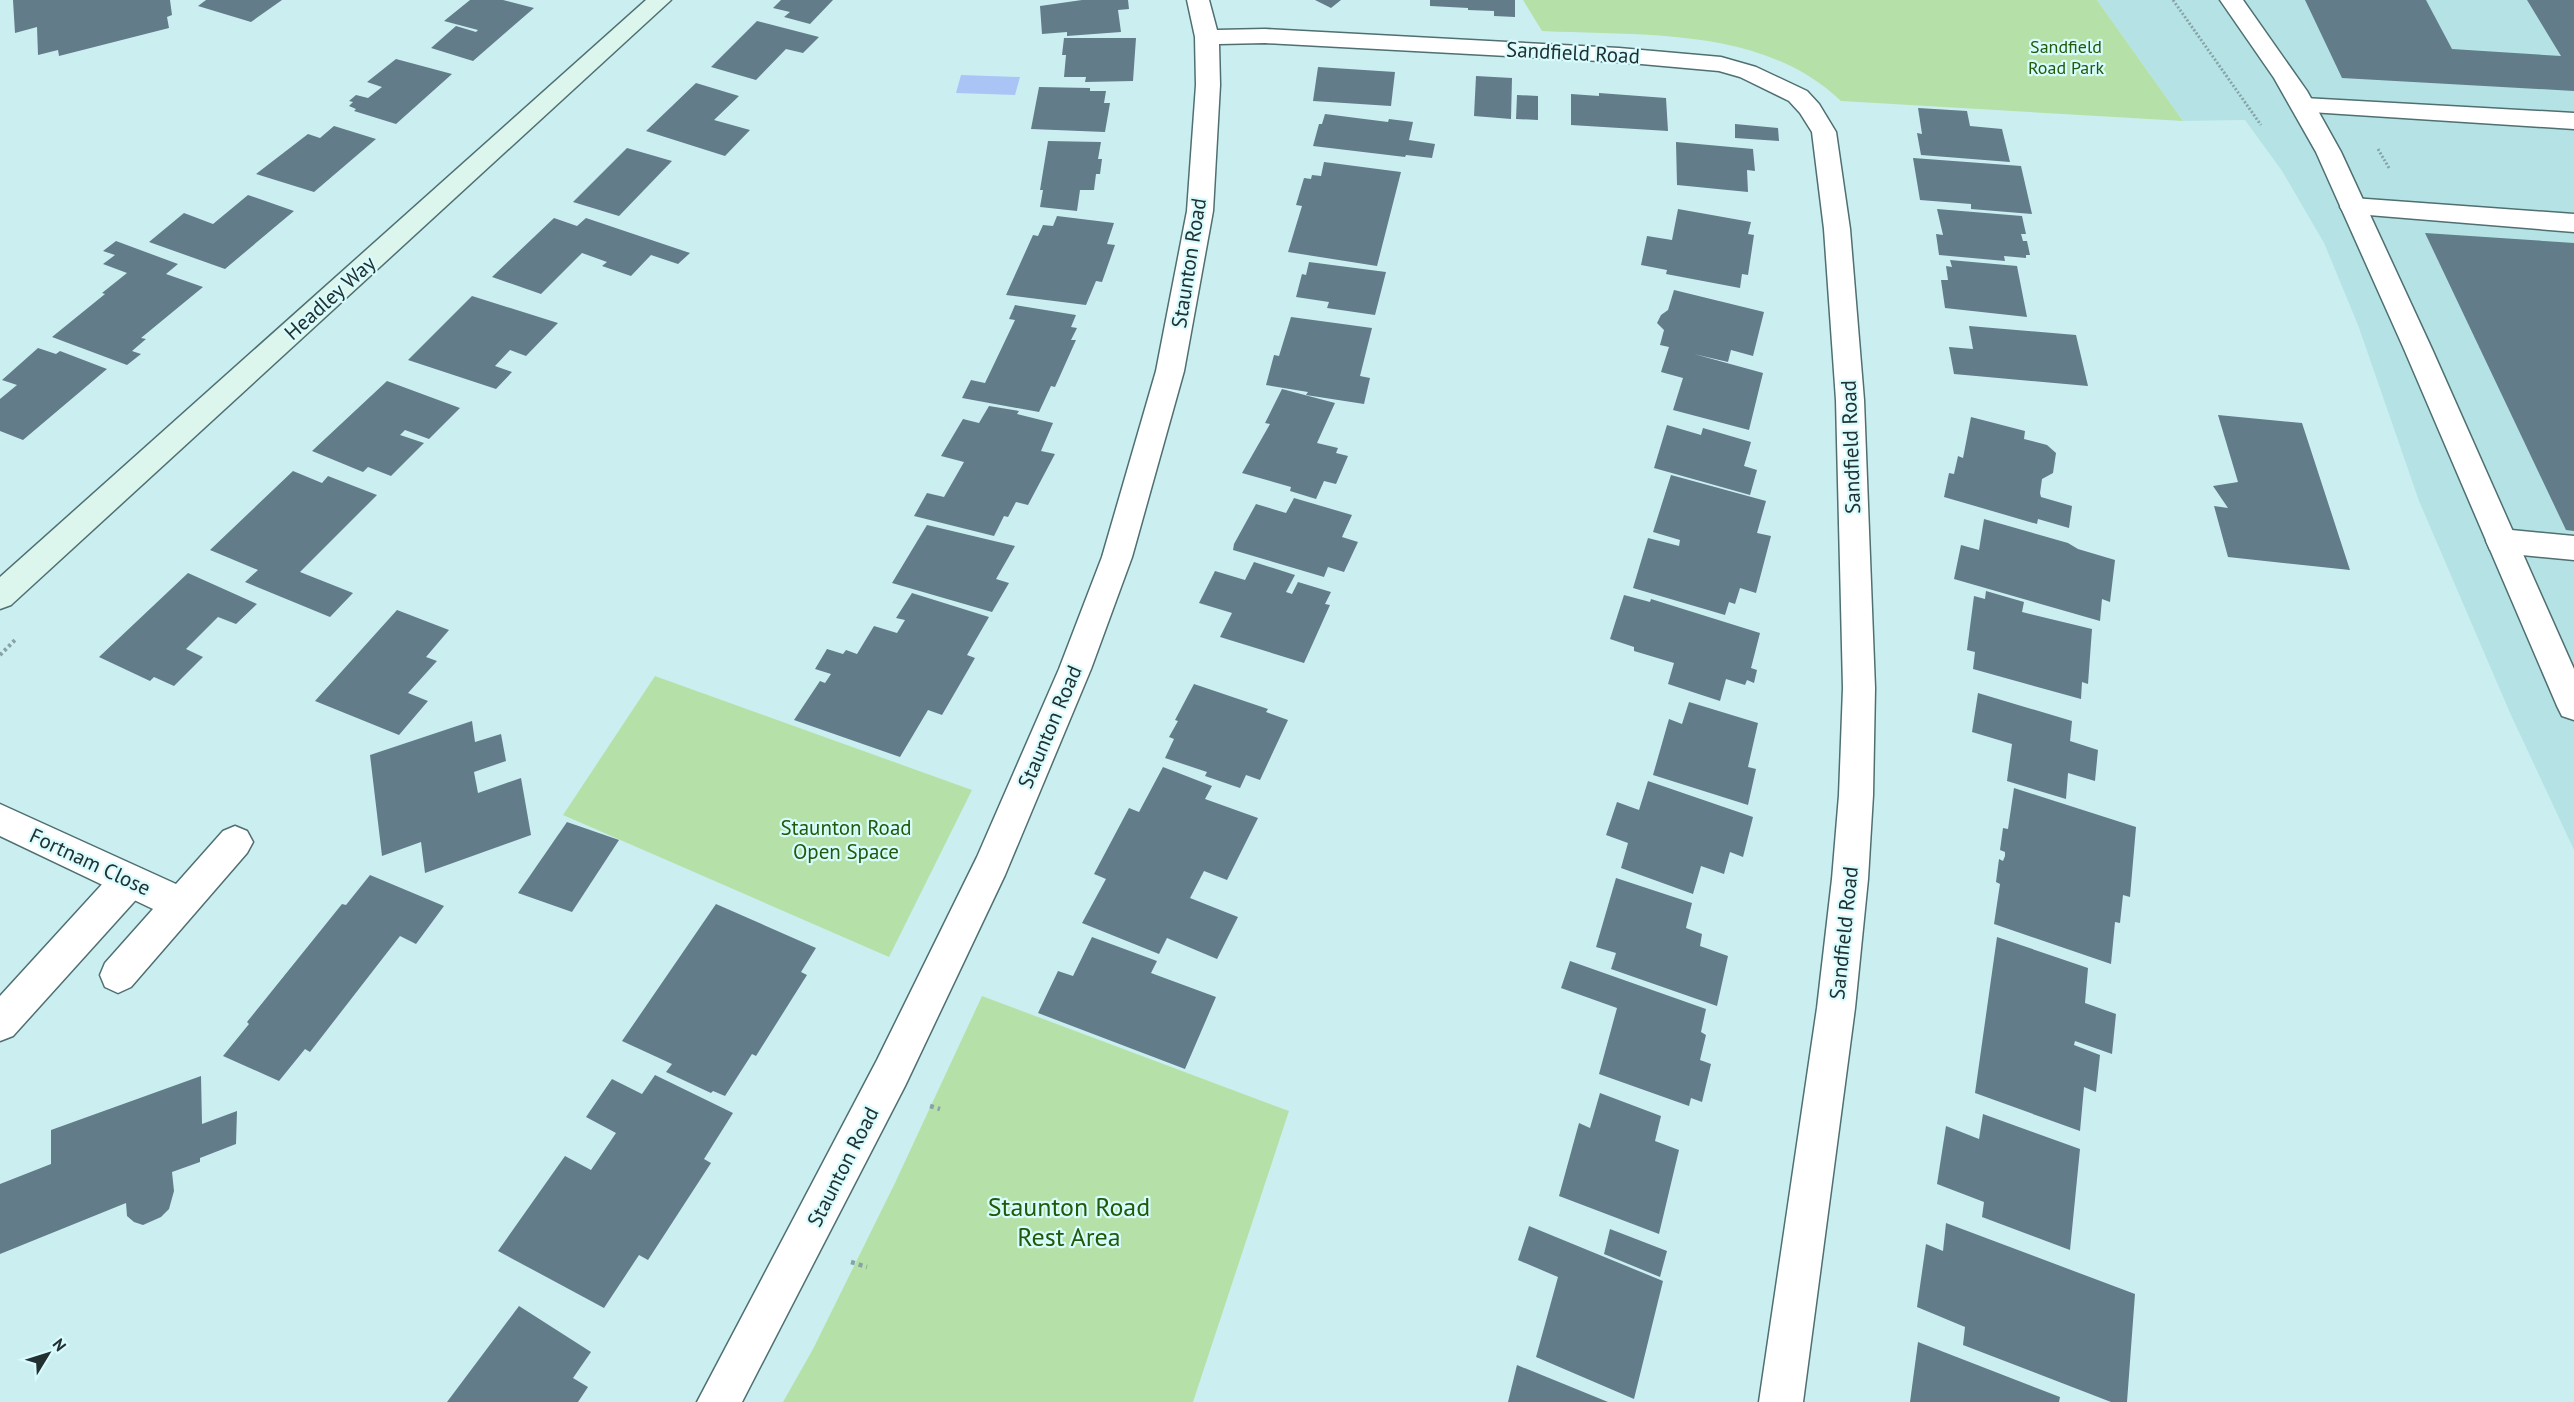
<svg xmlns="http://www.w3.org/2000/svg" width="2574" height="1402" viewBox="0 0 2574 1402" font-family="'PT Sans',sans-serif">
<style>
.built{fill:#b5e3e5}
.green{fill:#b5e1a9}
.water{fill:#aac4f6}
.building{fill:#627c8a}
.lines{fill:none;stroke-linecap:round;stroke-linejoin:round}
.lane-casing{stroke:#4f6f71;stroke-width:3}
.street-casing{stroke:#4f6f71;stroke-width:3}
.secondary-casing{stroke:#4f6f71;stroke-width:3}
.path-far2{stroke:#88a3a5;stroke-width:3;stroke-dasharray:2 2;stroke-linecap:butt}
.path-far1{stroke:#88a3a5;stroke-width:4;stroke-dasharray:3 3;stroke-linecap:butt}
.path{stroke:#88a3a5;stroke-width:4.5;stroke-dasharray:4 4;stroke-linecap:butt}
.lane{fill:#fff;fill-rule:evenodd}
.street{fill:#fff;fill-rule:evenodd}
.secondary{fill:#dcf6ed;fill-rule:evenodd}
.labels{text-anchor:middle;stroke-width:4.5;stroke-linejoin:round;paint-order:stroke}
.far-park-label{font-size:18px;fill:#1f5a08;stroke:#d8fcfe}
.street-label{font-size:21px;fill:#223031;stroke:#d8fcfe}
.park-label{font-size:21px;fill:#1f5a08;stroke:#d8fcfe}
.near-park-label{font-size:26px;fill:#1f5a08;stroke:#d8fcfe}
</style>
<rect width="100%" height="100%" fill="#cbeff1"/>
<path class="built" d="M 2097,0 L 2574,0 L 2574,850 L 2510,713 L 2419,501 L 2358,325 L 2324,243 L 2282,171 L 2245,120 L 2183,121 Z"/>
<g class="green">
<path d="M 1523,0 L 2097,0 L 2183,121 L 1841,101 C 1762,26 1642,36 1542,31 Z"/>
<path d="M 655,676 L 972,790 L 889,957 L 563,815 Z"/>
<path d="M 982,996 L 1289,1111 L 1193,1402 L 783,1402 L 813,1349 L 894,1185 Z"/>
</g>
<path class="water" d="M 961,75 L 1020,77 L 1015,95 L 956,93 Z"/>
<g class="building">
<path d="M 13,0 L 170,0 L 172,15 L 167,17 L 169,28 L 59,56 L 58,50 L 38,55 L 37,27 L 15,33 Z"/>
<path d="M 206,0 L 282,0 L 251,22 L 198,6 Z"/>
<path d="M 470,0 L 503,0 L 534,8 L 473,61 L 431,48 L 456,26 L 476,32 L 478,30 L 444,21 Z"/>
<path d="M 781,0 L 833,0 L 810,24 L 784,17 L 790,12 L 773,8 Z"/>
<path d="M 1082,0 L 1128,0 L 1129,9 L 1118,10 L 1121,32 L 1067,36 L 1067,32 L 1042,34 L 1040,6 Z"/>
<path d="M 1315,0 L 1341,0 L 1331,8 Z"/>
<path d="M 1430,0 L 1515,0 L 1515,17 L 1494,16 L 1494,11 L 1468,10 L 1468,8 L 1430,6 Z"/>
<path d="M 2305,0 L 2426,0 L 2452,49 L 2561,56 L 2527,0 L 2574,0 L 2574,91 L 2342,78 Z"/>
<path d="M 757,21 L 819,37 L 803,53 L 786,49 L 756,80 L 711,67 Z"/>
<path d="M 1064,38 L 1136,38 L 1133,81 L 1085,82 L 1086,77 L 1064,77 L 1066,55 L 1062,55 Z"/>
<path d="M 396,59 L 452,74 L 396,124 L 354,111 L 356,109 L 349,106 L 353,102 L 349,101 L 356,95 L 368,98 L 382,87 L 367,82 Z"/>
<path d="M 1318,67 L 1395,72 L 1391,106 L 1313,101 Z"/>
<path d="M 1476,76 L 1512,78 L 1511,119 L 1474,116 Z"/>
<path d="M 696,83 L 739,96 L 714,120 L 750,130 L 725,156 L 646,131 Z"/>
<path d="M 1039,87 L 1090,88 L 1090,91 L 1106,91 L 1104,103 L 1110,103 L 1105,132 L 1031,129 Z"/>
<path d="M 1599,93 L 1666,98 L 1668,131 L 1571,125 L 1571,94 L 1599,96 Z"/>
<path d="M 1517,95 L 1538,96 L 1538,120 L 1516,119 Z"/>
<path d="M 1918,108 L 1967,111 L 1970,126 L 2002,129 L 2010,162 L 1921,155 L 1917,133 L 1922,134 Z"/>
<path d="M 1325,114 L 1388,122 L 1389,119 L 1413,122 L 1409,140 L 1435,144 L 1432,158 L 1406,155 L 1405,157 L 1313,146 L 1319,124 L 1322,124 Z"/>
<path d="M 1735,124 L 1778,128 L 1779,141 L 1735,138 Z"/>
<path d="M 334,126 L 376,139 L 314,192 L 256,174 L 308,134 L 320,138 Z"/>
<path d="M 1048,141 L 1101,142 L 1098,159 L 1102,159 L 1100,174 L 1096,174 L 1094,190 L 1080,190 L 1077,211 L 1040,207 L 1043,190 L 1040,190 Z"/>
<path d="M 1676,142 L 1753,149 L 1755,171 L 1747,170 L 1748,192 L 1677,185 Z"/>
<path d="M 627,148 L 672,161 L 619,216 L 573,202 Z"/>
<path d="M 1913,158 L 2021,166 L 2032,214 L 1971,209 L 1971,204 L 1920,200 Z"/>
<path d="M 1324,162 L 1401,172 L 1377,266 L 1288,252 L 1302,206 L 1296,205 L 1304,178 L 1311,179 L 1312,175 L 1321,176 Z"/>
<path d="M 248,195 L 294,211 L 225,269 L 149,242 L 184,213 L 213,224 Z"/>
<path d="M 1678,209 L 1751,222 L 1748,234 L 1754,235 L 1748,275 L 1742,274 L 1740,288 L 1666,274 L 1667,270 L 1641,265 L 1647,236 L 1672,240 Z"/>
<path d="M 1937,209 L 2022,216 L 2026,234 L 2021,234 L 2023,241 L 2027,241 L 2030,255 L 2026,255 L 2026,258 L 2004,256 L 2005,261 L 1939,255 L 1936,234 L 1943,235 Z"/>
<path d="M 1057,216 L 1114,223 L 1107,244 L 1115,245 L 1102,282 L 1096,281 L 1086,305 L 1006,295 L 1033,235 L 1038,236 L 1043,225 L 1053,226 Z"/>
<path d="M 554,218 L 577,226 L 586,218 L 690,253 L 678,264 L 651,255 L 631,276 L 602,266 L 607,262 L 582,253 L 541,294 L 492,277 Z"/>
<path d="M 2425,233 L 2574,243 L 2574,531 L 2566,530 Z"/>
<path d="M 116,241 L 178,264 L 166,274 L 203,287 L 141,338 L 146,339 L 132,351 L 141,354 L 127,365 L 52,337 L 105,294 L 102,293 L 127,273 L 103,264 L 115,255 L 103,251 Z"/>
<path d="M 1950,260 L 2017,266 L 2027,317 L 1945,308 L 1941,280 L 1948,280 L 1946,266 L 1952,267 Z"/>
<path d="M 1309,262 L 1386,272 L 1375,315 L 1327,308 L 1329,302 L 1296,297 L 1302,274 L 1306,275 Z"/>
<path d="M 1674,290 L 1764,312 L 1753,356 L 1731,350 L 1728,362 L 1694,354 L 1763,373 L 1749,430 L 1673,410 L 1683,378 L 1661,372 L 1669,347 L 1660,345 L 1664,330 L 1657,323 L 1661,315 L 1668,310 Z"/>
<path d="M 472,296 L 558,323 L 526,356 L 510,350 L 495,366 L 512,372 L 496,389 L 408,360 Z"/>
<path d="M 1015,305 L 1076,315 L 1071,327 L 1077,328 L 1071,340 L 1076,340 L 1055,387 L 1051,386 L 1039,412 L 962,398 L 971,380 L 985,383 L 1015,320 L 1009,319 Z"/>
<path d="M 1291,317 L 1372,328 L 1360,376 L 1370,378 L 1364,404 L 1306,395 L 1308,392 L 1266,385 L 1274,355 L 1279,356 Z"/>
<path d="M 1969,326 L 2076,335 L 2088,386 L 1954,374 L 1949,347 L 1973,349 Z"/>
<path d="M 38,348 L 56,354 L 60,351 L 107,369 L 23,440 L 0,431 L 0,399 L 17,385 L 2,380 Z"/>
<path d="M 387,381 L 460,408 L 429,439 L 405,430 L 400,435 L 424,443 L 391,476 L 368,467 L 363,472 L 312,451 Z"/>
<path d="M 1282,389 L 1335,403 L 1317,443 L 1338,448 L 1336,453 L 1348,456 L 1336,484 L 1324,481 L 1316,499 L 1290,491 L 1291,487 L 1242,473 L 1270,424 L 1265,423 Z"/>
<path d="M 989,406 L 1019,411 L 1017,414 L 1053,423 L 1041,451 L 1055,454 L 1028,505 L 1016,502 L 1008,517 L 1004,516 L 994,536 L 914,516 L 927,493 L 944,497 L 964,462 L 941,456 L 963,419 L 979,423 Z"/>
<path d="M 2218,415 L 2302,423 L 2350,570 L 2228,557 L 2214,506 L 2228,508 L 2213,486 L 2238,482 Z"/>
<path d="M 1971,417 L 2025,431 L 2024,439 L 2047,445 L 2056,453 L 2053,473 L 2042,479 L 2040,493 L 2041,497 L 2072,506 L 2069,528 L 2038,519 L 2037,524 L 1944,497 L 1949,473 L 1954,474 L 1958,456 L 1963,458 Z"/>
<path d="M 1667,425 L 1701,435 L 1703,428 L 1751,442 L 1744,466 L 1757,470 L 1750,495 L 1654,468 Z"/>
<path d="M 293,471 L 322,483 L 328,476 L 377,495 L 300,572 L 353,593 L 330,617 L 245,582 L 258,570 L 210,550 Z"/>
<path d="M 1671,475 L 1766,501 L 1757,533 L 1771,536 L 1756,593 L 1740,588 L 1735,604 L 1729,602 L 1725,615 L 1633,588 L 1648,538 L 1679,546 L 1680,540 L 1653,532 Z"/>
<path d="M 1294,498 L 1352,515 L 1342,537 L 1358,542 L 1344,572 L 1328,567 L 1324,577 L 1233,550 L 1234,544 L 1256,504 L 1286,513 Z"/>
<path d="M 1984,519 L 2068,543 L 2078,549 L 2115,560 L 2110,602 L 2102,599 L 2100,621 L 1954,579 L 1961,545 L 1979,550 Z"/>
<path d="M 927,525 L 1015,546 L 996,579 L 1009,583 L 992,612 L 892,583 Z"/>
<path d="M 1254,562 L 1295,575 L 1286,592 L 1292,594 L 1298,582 L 1331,592 L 1325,604 L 1330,605 L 1304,663 L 1220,637 L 1232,613 L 1199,603 L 1215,571 L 1245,580 Z"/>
<path d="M 188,573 L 257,604 L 236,624 L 218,617 L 186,649 L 203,657 L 174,686 L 154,677 L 150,681 L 99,657 Z"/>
<path d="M 1986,591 L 2024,602 L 2022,612 L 2092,629 L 2088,684 L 2082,682 L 2081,699 L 1973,669 L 1975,652 L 1967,650 L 1974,596 L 1985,599 Z"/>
<path d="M 912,593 L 989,617 L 967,655 L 975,658 L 942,715 L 928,710 L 900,757 L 794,720 L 820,681 L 825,683 L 831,674 L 815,669 L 827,649 L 843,654 L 846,650 L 857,654 L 874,626 L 897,633 L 905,620 L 896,618 Z"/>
<path d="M 1624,595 L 1650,602 L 1651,599 L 1760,633 L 1751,668 L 1757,670 L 1754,683 L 1747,680 L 1745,685 L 1726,679 L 1720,701 L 1668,684 L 1674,663 L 1634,651 L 1634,647 L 1610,639 Z"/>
<path d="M 397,610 L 449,630 L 426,657 L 437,661 L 408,693 L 428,701 L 399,735 L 315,701 Z"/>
<path d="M 1194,684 L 1268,709 L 1266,712 L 1288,720 L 1260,780 L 1246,775 L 1240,788 L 1205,776 L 1207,772 L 1165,758 L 1174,739 L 1169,737 L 1178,721 L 1175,720 Z"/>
<path d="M 1978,693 L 2072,721 L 2070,741 L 2098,750 L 2095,781 L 2068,773 L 2066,799 L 2007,781 L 2012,744 L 1972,732 Z"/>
<path d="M 1689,702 L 1758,723 L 1748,767 L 1756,769 L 1748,805 L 1653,775 L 1669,719 L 1682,724 Z"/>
<path d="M 472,721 L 475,742 L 501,734 L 506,761 L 474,772 L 478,793 L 521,778 L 531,835 L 425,873 L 421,842 L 382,856 L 370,755 Z"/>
<path d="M 1163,767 L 1212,786 L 1205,799 L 1258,818 L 1227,880 L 1204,871 L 1190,898 L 1238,917 L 1217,959 L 1167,938 L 1159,954 L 1082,923 L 1106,879 L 1094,874 L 1129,808 L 1139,812 Z"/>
<path d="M 1648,781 L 1753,817 L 1743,857 L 1730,852 L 1724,874 L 1701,866 L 1693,894 L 1621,868 L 1628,843 L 1606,835 L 1617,802 L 1639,810 Z"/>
<path d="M 2014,788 L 2136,827 L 2130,897 L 2123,895 L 2120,923 L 2115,922 L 2111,964 L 1994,924 L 2000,884 L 1996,882 L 1999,859 L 2003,861 L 2005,856 L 2005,852 L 2000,850 L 2003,828 L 2008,829 Z"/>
<path d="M 567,822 L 619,840 L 572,912 L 518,893 Z"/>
<path d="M 370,875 L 444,906 L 416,944 L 400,936 L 310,1052 L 305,1049 L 279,1081 L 223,1056 L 249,1024 L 247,1022 L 342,904 L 346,905 Z"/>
<path d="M 1616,878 L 1692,903 L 1686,928 L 1702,934 L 1700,946 L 1728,956 L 1717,1006 L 1611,969 L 1616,953 L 1596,947 Z"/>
<path d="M 716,904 L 816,948 L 801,972 L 807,975 L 756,1056 L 752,1054 L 725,1096 L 713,1091 L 711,1093 L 666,1072 L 672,1064 L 622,1041 Z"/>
<path d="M 1092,937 L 1157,961 L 1151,973 L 1216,997 L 1185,1069 L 1038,1013 L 1058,971 L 1073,976 Z"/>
<path d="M 1997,937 L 2088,968 L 2085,1003 L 2116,1014 L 2112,1054 L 2075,1041 L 2074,1045 L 2100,1055 L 2096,1092 L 2084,1087 L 2080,1131 L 1975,1093 Z"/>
<path d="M 1570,961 L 1706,1009 L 1701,1032 L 1706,1035 L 1700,1060 L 1711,1064 L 1702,1102 L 1691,1098 L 1689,1106 L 1599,1074 L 1617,1008 L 1561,988 Z"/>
<path d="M 655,1075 L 733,1113 L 704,1159 L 711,1163 L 648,1260 L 639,1255 L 604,1308 L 498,1251 L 565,1156 L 591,1170 L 616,1133 L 586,1117 L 612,1079 L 642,1094 Z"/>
<path d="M 201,1076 L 202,1124 L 237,1111 L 236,1144 L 200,1158 L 200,1162 L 172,1172 L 174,1191 L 169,1209 L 161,1217 L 143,1225 L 134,1222 L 127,1216 L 126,1203 L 0,1254 L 0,1184 L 51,1164 L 51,1130 Z"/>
<path d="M 1600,1093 L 1661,1116 L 1655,1141 L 1679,1150 L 1659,1234 L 1559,1196 L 1579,1123 L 1590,1128 Z"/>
<path d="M 1983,1114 L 2080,1149 L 2070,1250 L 1982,1217 L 1984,1202 L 1937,1184 L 1946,1126 L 1979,1139 Z"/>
<path d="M 1946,1223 L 2135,1294 L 2127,1402 L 2111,1402 L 1963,1345 L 1965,1327 L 1917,1307 L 1926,1244 L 1943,1251 Z"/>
<path d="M 1529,1226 L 1663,1281 L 1634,1399 L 1536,1357 L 1558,1277 L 1518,1260 Z"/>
<path d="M 1610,1229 L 1667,1251 L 1660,1277 L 1604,1254 Z"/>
<path d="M 519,1306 L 591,1352 L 573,1378 L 588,1387 L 578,1402 L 447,1402 Z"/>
<path d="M 1918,1342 L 2060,1397 L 2059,1402 L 1910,1402 Z"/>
<path d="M 1517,1365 L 1608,1402 L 1508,1402 Z"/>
</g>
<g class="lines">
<defs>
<g id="lane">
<path d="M 2304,98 L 2574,113 L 2574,129 L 2295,111 L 2292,106 L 2295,101 Z"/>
<path d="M 2353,198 L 2574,214 L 2574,232 L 2344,213 L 2340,207 L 2344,201 Z"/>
<path d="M 2501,529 L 2574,536 L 2574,560 L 2501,553 L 2490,550 L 2486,541 L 2490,532 Z"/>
<path d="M 129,865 L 142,869 L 147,881 L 142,893 L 13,1036 L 0,1041 L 0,996 L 116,869 Z"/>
</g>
<g id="street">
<path d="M 1187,0 L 1209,0 L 1217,30 L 1265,29 L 1619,48 L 1721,57 L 1756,67 L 1807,91 L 1819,104 L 1836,132 L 1850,229 L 1864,400 L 1875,688 L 1873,795 L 1868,879 L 1855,1008 L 1803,1402 L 1759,1402 L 1817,1008 L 1832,879 L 1839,795 L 1843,688 L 1836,400 L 1824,229 L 1812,132 L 1800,113 L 1789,101 L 1740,77 L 1719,71 L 1619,62 L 1265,43 L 1219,44 L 1220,85 L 1213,211 L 1184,371 L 1132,557 L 1091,669 L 1005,875 L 905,1086 L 742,1402 L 697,1402 L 877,1060 L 977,857 L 1059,669 L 1102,557 L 1156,371 L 1187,211 L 1196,85 L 1195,37 Z"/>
<path d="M 2220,0 L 2243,0 L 2307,91 L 2341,152 L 2432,349 L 2574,669 L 2574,720 L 2562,716 L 2557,706 L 2404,349 L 2316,152 L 2274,78 Z"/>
<path d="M 0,804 L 176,884 L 223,831 L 235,826 L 247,831 L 253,842 L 247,853 L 131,987 L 118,993 L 105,987 L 100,975 L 105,963 L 153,909 L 0,836 Z"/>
</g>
<path id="secondary" d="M 646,0 L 671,0 L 11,605 L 0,609 L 0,577 Z"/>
</defs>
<use href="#lane" class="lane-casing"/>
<use href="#street" class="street-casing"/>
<use href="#secondary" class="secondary-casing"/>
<g class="path-far2">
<path d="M 2173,0 L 2261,125"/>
<path d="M 2378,149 L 2389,168"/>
</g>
<path class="path-far1" d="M 0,655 L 16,639"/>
<g class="path">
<path d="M 930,1106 L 940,1109"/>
<path d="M 851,1262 L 867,1267"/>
</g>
<use href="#lane" class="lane"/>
<use href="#street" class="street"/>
<use href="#secondary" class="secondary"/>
</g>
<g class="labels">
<g class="far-park-label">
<text x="2066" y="53">Sandfield<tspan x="2066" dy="21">Road Park</tspan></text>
</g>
<g class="street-label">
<text transform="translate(1573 53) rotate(3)" y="7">Sandfield Road</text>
<text transform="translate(1189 263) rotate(-81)" y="7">Staunton Road</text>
<text transform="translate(330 298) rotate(-42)" y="7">Headley Way</text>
<text transform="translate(1851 447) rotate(-92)" y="7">Sandfield Road</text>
<text transform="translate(1050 727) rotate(-67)" y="7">Staunton Road</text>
<text transform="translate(90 862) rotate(25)" y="7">Fortnam Close</text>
<text transform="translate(1844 933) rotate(-84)" y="7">Sandfield Road</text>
<text transform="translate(843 1167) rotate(-63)" y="7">Staunton Road</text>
</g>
<g class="park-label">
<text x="846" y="835">Staunton Road<tspan x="846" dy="24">Open Space</tspan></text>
</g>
<g class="near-park-label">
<text x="1069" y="1216">Staunton Road<tspan x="1069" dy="30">Rest Area</tspan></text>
</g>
</g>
<g transform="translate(48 1354) rotate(52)" stroke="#d8fcfe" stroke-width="4.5" paint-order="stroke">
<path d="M0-4.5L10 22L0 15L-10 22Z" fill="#223031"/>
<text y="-9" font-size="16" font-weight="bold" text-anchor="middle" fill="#223031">N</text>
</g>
</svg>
